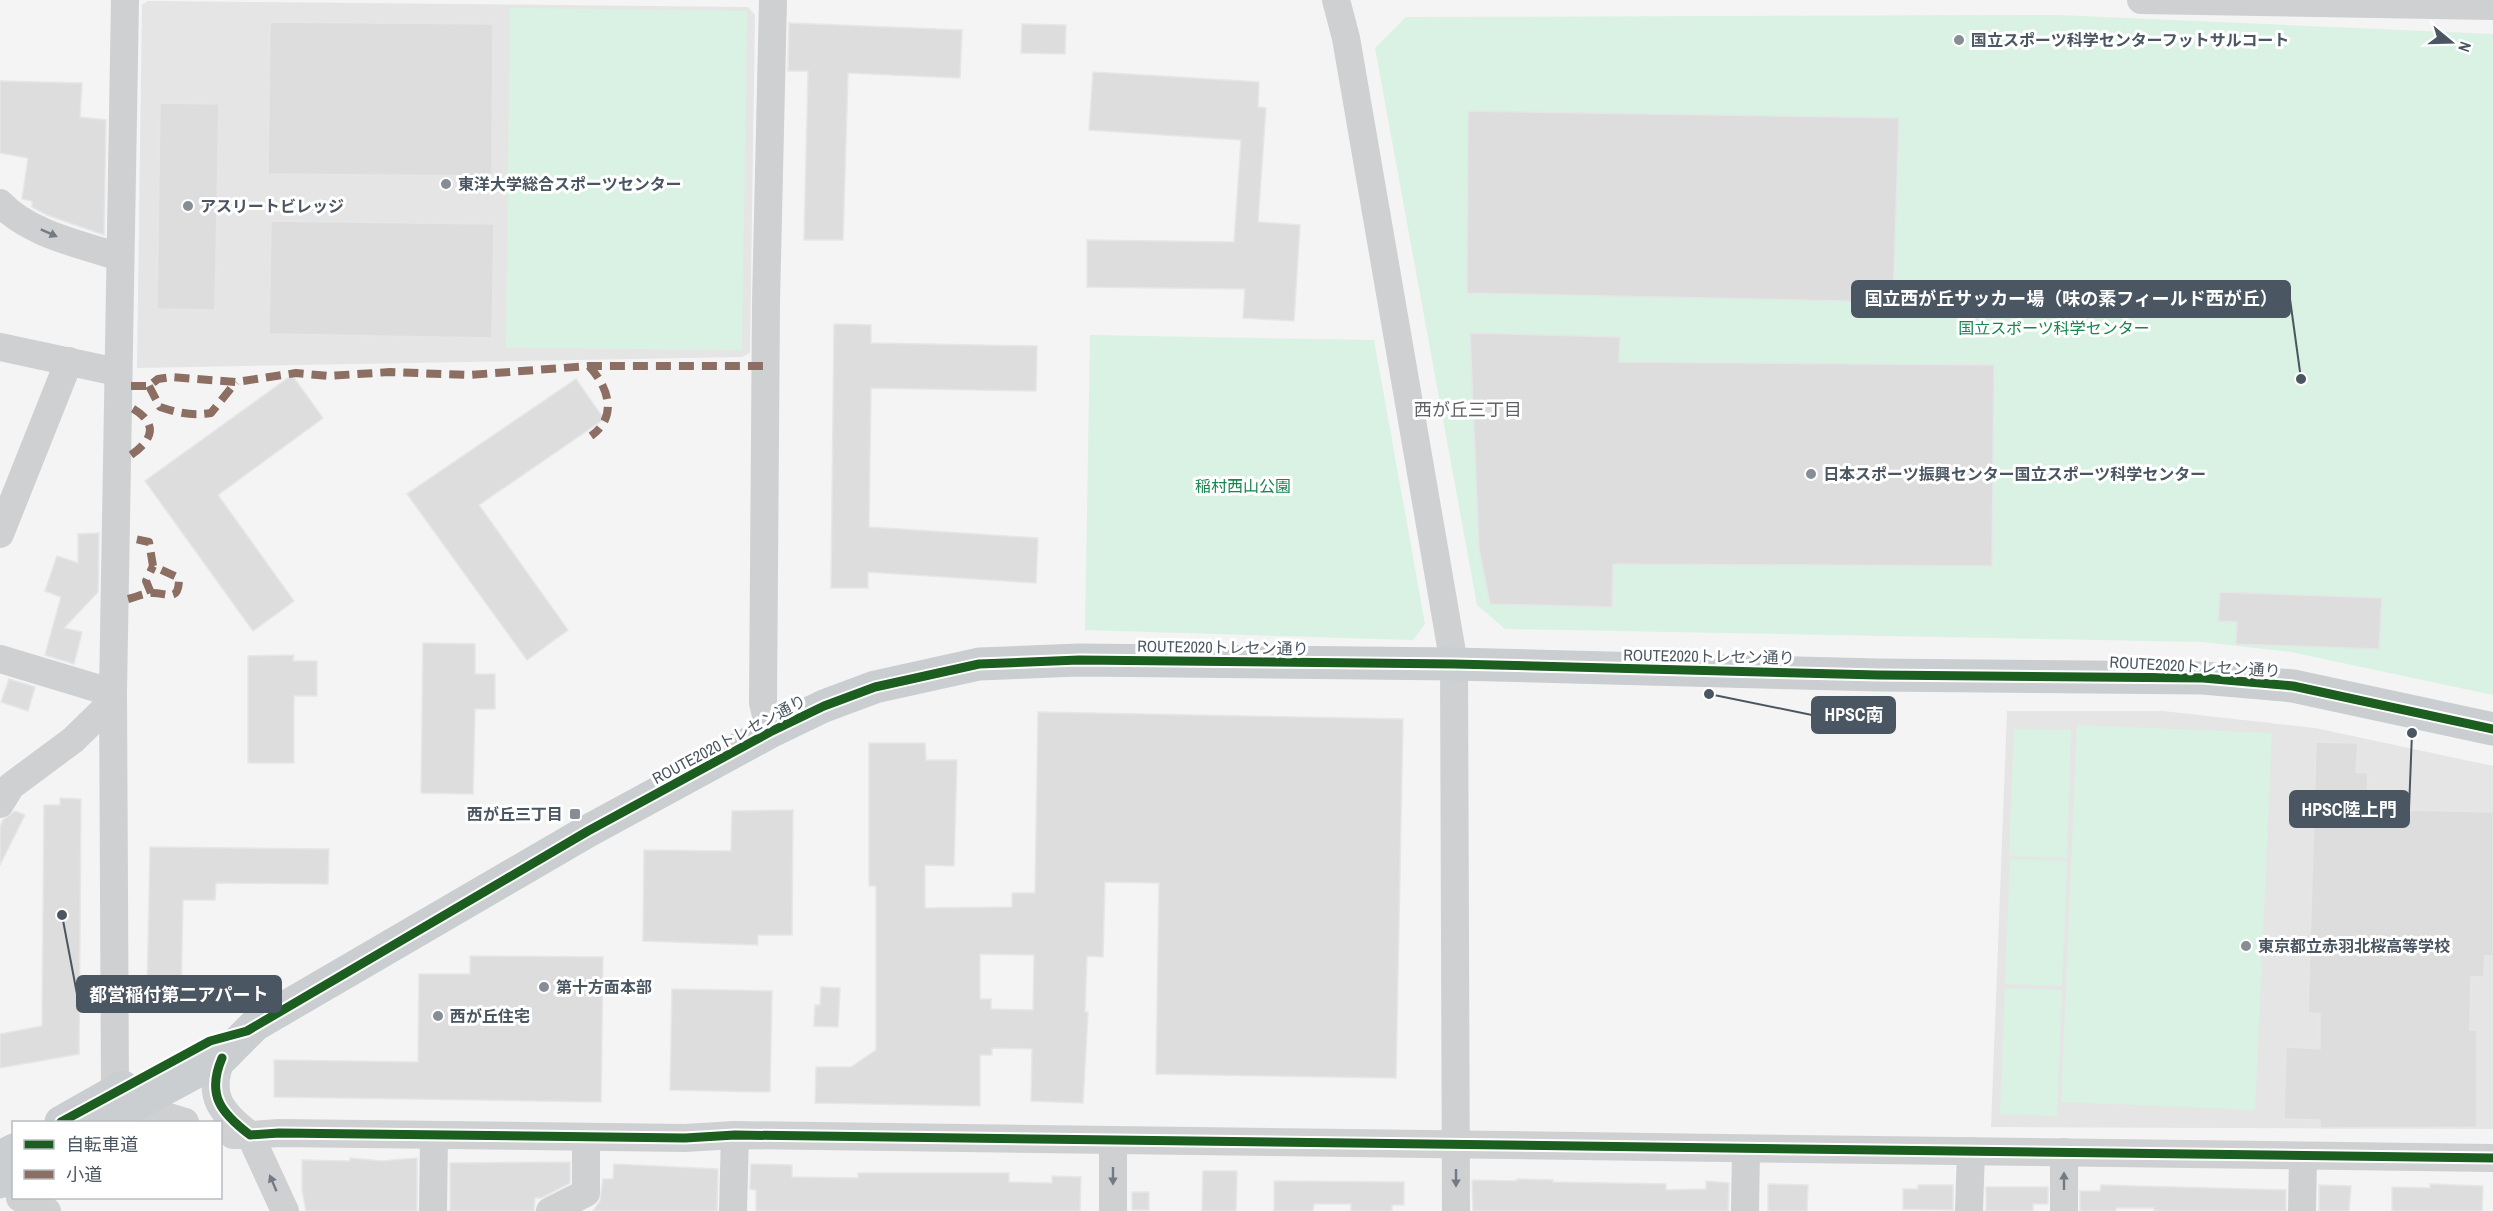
<svg xmlns="http://www.w3.org/2000/svg" width="2493" height="1211" viewBox="0 0 2493 1211" font-family="'Archivo Narrow','Noto Sans JP',sans-serif">
<style>
.education{fill:#e6e5e6}
.green{fill:#d9f2e3}
.building{fill:#ddddde;stroke:#e5e6e7;stroke-width:1.5;fill-rule:evenodd}
.lines{fill:none;stroke-linecap:round;stroke-linejoin:round}
.minor{stroke:#ced0d2;stroke-width:28}
.major{stroke:#caced1;stroke-width:33}
.quiet{stroke:#8d6e63;stroke-width:8;stroke-dasharray:15 8;stroke-linecap:butt}
.cycleway-casing{stroke:#fff;stroke-width:13}
.cycleway{stroke:#1b5e20;stroke-width:9}
.oneway{fill:#727b83}
.poi-dot{fill:#868d94;stroke:#fff;stroke-width:2}
.labels{text-anchor:middle;stroke-width:6;stroke-linejoin:round;paint-order:stroke}
.poi-label{font-size:16px;font-weight:bold;fill:#4a5661;stroke:#fff;text-anchor:start}
.park-label{font-size:16px;fill:#17864f;stroke:#fff}
.street-label{font-size:16px;fill:#4a5661;stroke:#fff}
.neighbourhood-label{font-size:18px;fill:#5f6368;stroke:#fff}
.leader{fill:none;stroke:#4a5661;stroke-width:2}
.callout-dot{fill:#4a5661;stroke:#fff;stroke-width:2}
.callout{fill:#4a5661;stroke:#4a5661;stroke-width:2}
.callout-label{font-size:18px;text-anchor:middle;font-weight:bold;fill:#fff}
</style>
<rect width="100%" height="100%" fill="#f4f4f4"/>
<g class="education">
<path d="M 147,1 L 748,7 L 755,15 L 750,353 L 742,357 L 137,368 L 142,5 Z"/>
<path d="M 2007,711 L 2163,711 L 2315,728 L 2493,766 L 2493,1129 L 1991,1127 Z"/>
</g>
<g class="green">
<path d="M 510,8 L 747,11 L 742,350 L 506,348 Z"/>
<path d="M 2058,15 L 2493,34 L 2493,695 L 2291,652 L 2203,642 L 1505,629 L 1477,605 L 1375,48 L 1406,17 Z"/>
<path d="M 1090,335 L 1374,340 L 1425,624 L 1413,640 L 1085,630 Z"/>
<path d="M 2077,725 L 2272,733 L 2255,1110 L 2061,1102 Z"/>
<path d="M 2014,729 L 2071,730 L 2067,858 L 2009,856 Z"/>
<path d="M 2010,859 L 2067,861 L 2062,986 L 2005,984 Z"/>
<path d="M 2005,988 L 2062,990 L 2057,1116 L 2000,1114 Z"/>
</g>
<g class="building">
<path d="M 270,22 L 493,24 L 492,176 L 268,174 Z"/>
<path d="M 789,23 L 962,30 L 960,78 L 848,73 L 843,240 L 804,240 L 808,71 L 788,71 Z"/>
<path d="M 1022,24 L 1066,25 L 1065,54 L 1021,53 Z"/>
<path d="M 1093,72 L 1259,82 L 1258,107 L 1266,108 L 1258,222 L 1300,225 L 1294,321 L 1243,318 L 1245,289 L 1087,287 L 1087,240 L 1234,242 L 1241,140 L 1089,130 Z"/>
<path d="M 0,81 L 82,83 L 80,117 L 106,120 L 104,235 L 47,215 L 32,207 L 32,201 L 22,199 L 28,158 L 0,153 Z"/>
<path d="M 160,103 L 219,104 L 215,310 L 157,309 Z"/>
<path d="M 1468,111 L 1899,118 L 1893,302 L 1467,293 Z"/>
<path d="M 271,221 L 494,224 L 492,338 L 269,334 Z"/>
<path d="M 834,324 L 871,325 L 871,343 L 1037,346 L 1036,391 L 871,388 L 869,527 L 1038,538 L 1036,583 L 868,572 L 868,588 L 831,588 Z"/>
<path d="M 1470,333 L 1620,337 L 1619,362 L 1994,365 L 1992,566 L 1613,564 L 1612,607 L 1490,604 L 1479,549 Z"/>
<path d="M 292,375 L 323,418 L 218,495 L 294,601 L 253,631 L 145,481 Z"/>
<path d="M 576,379 L 604,419 L 479,505 L 568,630 L 527,660 L 407,494 Z"/>
<path d="M 99,533 L 98,592 L 64,628 L 82,632 L 74,664 L 45,655 L 61,597 L 45,591 L 57,556 L 78,563 L 78,534 Z"/>
<path d="M 2220,592 L 2382,598 L 2379,649 L 2236,644 L 2237,622 L 2218,621 Z"/>
<path d="M 423,643 L 475,644 L 475,674 L 495,674 L 495,709 L 475,709 L 473,794 L 421,793 Z"/>
<path d="M 294,655 L 293,661 L 317,661 L 317,696 L 294,696 L 294,763 L 248,763 L 248,656 Z"/>
<path d="M 9,679 L 35,687 L 28,711 L 1,702 Z"/>
<path d="M 1038,712 L 1403,719 L 1396,1078 L 1156,1074 L 1159,883 L 1105,882 L 1103,957 L 1087,956 L 1085,1012 L 1088,1012 L 1083,1103 L 1031,1101 L 1032,1049 L 992,1048 L 992,1055 L 980,1055 L 980,1106 L 815,1103 L 816,1067 L 851,1067 L 876,1050 L 876,886 L 869,886 L 869,743 L 925,743 L 926,760 L 957,760 L 954,866 L 925,865 L 925,908 L 1012,907 L 1012,893 L 1035,893 ZM 980,954 L 1034,955 L 1033,1010 L 991,1009 L 991,999 L 980,999 Z"/>
<path d="M 2316,742 L 2358,743 L 2356,772 L 2368,773 L 2367,809 L 2493,812 L 2493,956 L 2485,956 L 2484,977 L 2471,977 L 2470,1030 L 2477,1030 L 2477,1127 L 2320,1128 L 2320,1120 L 2284,1119 L 2286,1047 L 2320,1049 L 2320,1014 L 2308,1013 Z"/>
<path d="M 60,798 L 81,799 L 79,1054 L 0,1068 L 0,1034 L 42,1026 L 44,805 L 60,805 Z"/>
<path d="M 793,810 L 792,935 L 758,935 L 758,945 L 643,941 L 644,850 L 731,851 L 732,811 Z"/>
<path d="M 15,811 L 25,815 L 0,865 L 0,827 L 3,820 Z"/>
<path d="M 150,847 L 329,849 L 328,884 L 216,883 L 215,900 L 183,900 L 181,996 L 147,996 Z"/>
<path d="M 470,956 L 603,957 L 601,1102 L 274,1097 L 274,1060 L 418,1062 L 419,974 L 470,974 Z"/>
<path d="M 821,987 L 840,988 L 838,1027 L 814,1026 L 815,1005 L 820,1005 Z"/>
<path d="M 672,989 L 772,991 L 770,1092 L 670,1090 Z"/>
<path d="M 350,1158 L 382,1161 L 417,1158 L 417,1211 L 306,1211 L 302,1190 L 302,1160 L 350,1161 Z"/>
<path d="M 570,1162 L 570,1183 L 541,1198 L 535,1198 L 534,1211 L 450,1211 L 450,1163 Z"/>
<path d="M 614,1164 L 718,1169 L 717,1211 L 593,1211 L 600,1201 L 603,1179 L 613,1179 Z"/>
<path d="M 751,1164 L 792,1165 L 792,1177 L 858,1178 L 858,1173 L 1009,1173 L 1009,1182 L 1052,1183 L 1052,1176 L 1081,1177 L 1080,1211 L 756,1211 L 756,1190 L 750,1189 Z"/>
<path d="M 1203,1171 L 1237,1171 L 1236,1211 L 1202,1211 Z"/>
<path d="M 1517,1179 L 1553,1180 L 1553,1182 L 1666,1184 L 1666,1190 L 1706,1189 L 1706,1181 L 1729,1183 L 1728,1211 L 1473,1211 L 1472,1180 L 1517,1181 Z"/>
<path d="M 1274,1181 L 1404,1182 L 1404,1205 L 1392,1205 L 1392,1211 L 1351,1211 L 1351,1204 L 1314,1204 L 1313,1211 L 1274,1211 Z"/>
<path d="M 1768,1184 L 1808,1185 L 1807,1211 L 1768,1211 Z"/>
<path d="M 2430,1184 L 2483,1186 L 2482,1211 L 2392,1211 L 2392,1187 L 2430,1188 Z"/>
<path d="M 1918,1185 L 1953,1185 L 1953,1210 L 1903,1209 L 1903,1189 L 1918,1189 Z"/>
<path d="M 2101,1185 L 2286,1190 L 2286,1211 L 2154,1211 L 2154,1208 L 2116,1208 L 2116,1211 L 2080,1211 L 2080,1191 L 2100,1191 Z"/>
<path d="M 2319,1185 L 2351,1186 L 2349,1211 L 2319,1211 Z"/>
<path d="M 1986,1187 L 2048,1187 L 2048,1204 L 2033,1204 L 2033,1211 L 1986,1211 Z"/>
<rect x="1132" y="1192" width="17" height="18"/>
</g>
<g class="lines">
<g class="minor">
<path d="M 1336,0 L 1346,38 L 1454,664 L 1456,1211"/>
<path d="M 2141,0 L 2493,6"/>
<path d="M 0,203 C 29,234 80,244 119,257"/>
<path d="M 0,347 L 117,372"/>
<path d="M 0,534 L 69,361"/>
<path d="M 0,659 L 113,693"/>
<path d="M 770,732 L 763,703 L 766,302 L 773,0"/>
<path d="M 0,804 L 11,786 L 73,740 L 113,701"/>
<path d="M 222,1058 C 206,1095 221,1113 250,1135 L 279,1133 L 685,1138 L 735,1135 L 2493,1158"/>
<path d="M 115,1092 L 113,693 L 125,0"/>
<path d="M 132,1106 L 185,1122"/>
<path d="M 233,1135 L 250,1135 L 285,1211"/>
<path d="M 2064,1152 L 2064,1211"/>
<path d="M 20,1198 L 47,1211"/>
<path d="M 433,1211 L 434,1136"/>
<path d="M 550,1211 L 586,1193 L 586,1137"/>
<path d="M 733,1211 L 735,1135"/>
<path d="M 1113,1211 L 1113,1140"/>
<path d="M 1745,1211 L 1746,1150"/>
<path d="M 1969,1211 L 1971,1151"/>
<path d="M 2302,1211 L 2303,1156"/>
</g>
<g class="major">
<path d="M 61,1122 L 123,1087"/>
<path d="M 103,1122 L 222,1058 L 255,1025 L 588,831 L 770,732 L 824,706 L 875,687 L 979,664 L 1079,660 L 1454,664 L 1878,675 L 2203,678 L 2293,686 L 2493,729"/>
<path d="M 0,1157 L 14,1150"/>
<path d="M 0,1182 L 14,1174"/>
</g>
<g class="quiet">
<path d="M 589,366 C 609,388 618,417 591,436"/>
<path d="M 131,386 L 149,386 L 158,379 L 171,377 L 236,382 L 296,373 L 328,376 L 390,372 L 469,375 L 589,366 L 765,366"/>
<path d="M 149,386 L 160,407 C 178,413 192,416 211,413 L 236,382"/>
<path d="M 131,455 C 154,439 158,423 132,408"/>
<path d="M 151,593 L 146,581 L 153,566"/>
<path d="M 128,599 C 136,597 145,593 153,593 C 168,593 179,603 179,578 L 153,566 L 149,542 L 130,538"/>
</g>
<defs>
<g id="cycleway">
<path d="M 222,1058 C 206,1095 221,1113 250,1135 L 279,1133 L 685,1138 L 735,1135 L 2493,1158"/>
<path d="M 61,1122 L 210,1041 L 247,1031 L 588,831 L 770,732 L 824,706 L 875,687 L 979,664 L 1079,660 L 1454,664 L 1878,675 L 2203,678 L 2293,686 L 2493,729"/>
</g>
</defs>
<use href="#cycleway" class="cycleway-casing"/>
<use href="#cycleway" class="cycleway"/>
</g>
<defs><path id="oneway-solid" d="M-6-.8H1V-3.2L6.5 0L1 3.2V.8H-6Z" transform="scale(1.5)"/></defs>
<g class="oneway">
<use href="#oneway-solid" transform="translate(49 233) rotate(24)"/>
<use href="#oneway-solid" transform="translate(1113 1176) rotate(90)"/>
<use href="#oneway-solid" transform="translate(1456 1178) rotate(90)"/>
<use href="#oneway-solid" transform="translate(2064 1181) rotate(-90)"/>
<use href="#oneway-solid" transform="translate(273 1183) rotate(-113)"/>
</g>
<g class="poi-dot">
<circle cx="1959" cy="40" r="6"/>
<circle cx="446" cy="184" r="6"/>
<circle cx="188" cy="206" r="6"/>
<circle cx="1811" cy="474" r="6"/>
<rect x="569" y="808" width="12" height="12" rx="3"/>
<circle cx="2246" cy="946" r="6"/>
<circle cx="544" cy="987" r="6"/>
<circle cx="438" cy="1016" r="6"/>
</g>
<g class="labels">
<g class="poi-label">
<text x="1971" y="46">国立スポーツ科学センターフットサルコート</text>
<text x="458" y="190">東洋大学総合スポーツセンター</text>
<text x="200" y="212">アスリートビレッジ</text>
<text x="1823" y="480">日本スポーツ振興センター国立スポーツ科学センター</text>
<text x="563" y="820" text-anchor="end">西が丘三丁目</text>
<text x="2258" y="952">東京都立赤羽北桜高等学校</text>
<text x="556" y="993">第十方面本部</text>
<text x="450" y="1022">西が丘住宅</text>
</g>
<g class="park-label">
<text x="2054" y="334">国立スポーツ科学センター</text>
<text x="1243" y="492">稲村西山公園</text>
</g>
<g class="street-label">
<text transform="translate(1223 647) rotate(1)" y="6">ROUTE2020トレセン通り</text>
<text transform="translate(1709 656) rotate(1)" y="6">ROUTE2020トレセン通り</text>
<text transform="translate(2195 666) rotate(3)" y="6">ROUTE2020トレセン通り</text>
<text transform="translate(729 739) rotate(-28)" y="6">ROUTE2020トレセン通り</text>
</g>
<g class="neighbourhood-label">
<text x="1468" y="416">西が丘三丁目</text>
</g>
</g>
<path class="leader" d="M2301 379L2290 299M1709 694L1812 715M2412 733L2409 809M62 915L77 994"/>
<g class="callout-dot">
<circle cx="2301" cy="379" r="6"/>
<circle cx="1709" cy="694" r="6"/>
<circle cx="2412" cy="733" r="6"/>
<circle cx="62" cy="915" r="6"/>
</g>
<g class="callout">
<rect x="1852" y="281" width="438" height="36" rx="6"/>
<rect x="1812" y="697" width="83" height="36" rx="6"/>
<rect x="2290" y="791" width="119" height="36" rx="6"/>
<rect x="77" y="976" width="204" height="36" rx="6"/>
</g>
<g class="callout-label">
<text x="2071" y="305">国立西が丘サッカー場（味の素フィールド西が丘）</text>
<text x="1854" y="721">HPSC南</text>
<text x="2349" y="816">HPSC陸上門</text>
<text x="179" y="1001">都営稲付第二アパート</text>
</g>
<rect x="12" y="1121" width="210" height="78" fill="#ffffff" stroke="#b7bbc0" stroke-width="1.5"/>
<rect x="24" y="1140" width="30" height="9" fill="#1b5e20" stroke="#b7bbc0" stroke-width="1.5"/>
<text x="66" y="1151" font-size="18" fill="#4a5661">自転車道</text>
<rect x="24" y="1170" width="30" height="9" fill="#8d6e63" stroke="#b7bbc0" stroke-width="1.5"/>
<text x="66" y="1181" font-size="18" fill="#4a5661">小道</text>
<g transform="translate(2451 42) rotate(109)" stroke="#ffffff" stroke-width="4.5" paint-order="stroke">
<path d="M0-4.5L10 22L0 15L-10 22Z" fill="#4a5661"/>
<text y="-9" font-size="16" font-weight="bold" text-anchor="middle" fill="#4a5661">N</text>
</g>
</svg>
